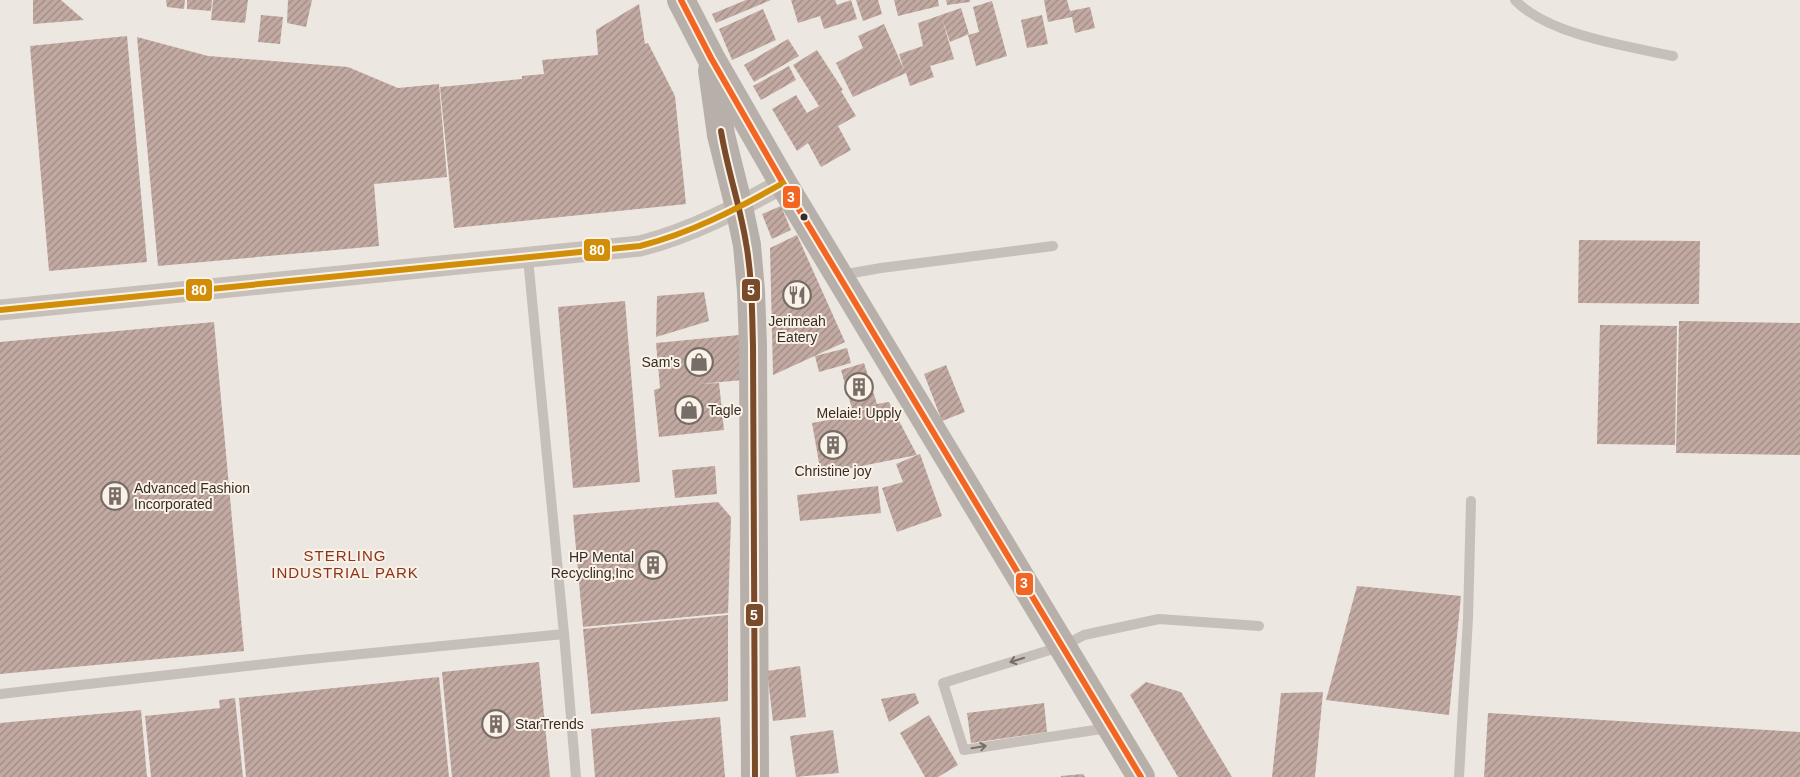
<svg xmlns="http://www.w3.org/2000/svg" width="1800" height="777" viewBox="0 0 1800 777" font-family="Helvetica,sans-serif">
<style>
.building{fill:url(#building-hatch)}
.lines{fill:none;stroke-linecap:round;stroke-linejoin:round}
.lane{stroke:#c7bfb9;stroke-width:10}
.street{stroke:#c7bfb9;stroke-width:21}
.secondary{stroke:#b7afaa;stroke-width:28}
.bus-1-casing{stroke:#faf1e7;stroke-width:10}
.bus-2-casing{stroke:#faf1e7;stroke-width:10}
.bus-3-casing{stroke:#faf1e7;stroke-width:10}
.bus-1{stroke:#f26522;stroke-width:6}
.bus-2{stroke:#7a4b2a;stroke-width:6}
.bus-3{stroke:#d18e08;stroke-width:6}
.oneway{stroke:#786e69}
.bus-dot{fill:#372c27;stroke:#faf1e7;stroke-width:2}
.labels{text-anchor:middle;stroke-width:4;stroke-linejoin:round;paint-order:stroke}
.poi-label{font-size:14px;fill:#372c27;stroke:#faf1e7}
.neighbourhood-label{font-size:15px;letter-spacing:1px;fill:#8b331c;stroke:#faf1e7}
.line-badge{stroke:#faf1e7;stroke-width:2}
.badge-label{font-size:14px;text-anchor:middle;font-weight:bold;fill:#fff}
</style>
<defs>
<pattern id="building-hatch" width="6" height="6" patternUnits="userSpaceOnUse" patternTransform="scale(1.25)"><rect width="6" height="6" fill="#c2aaa2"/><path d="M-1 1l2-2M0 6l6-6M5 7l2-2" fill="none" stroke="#9e8b84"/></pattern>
</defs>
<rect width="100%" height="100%" fill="#ede7e1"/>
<g class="building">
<path d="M 33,0 L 61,0 L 84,20 L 33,24 Z"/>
<path d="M 166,0 L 185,0 L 184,9 L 167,7 Z"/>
<path d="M 187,0 L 212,0 L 211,11 L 187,9 Z"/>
<path d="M 213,0 L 248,0 L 245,23 L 211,20 Z"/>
<path d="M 288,0 L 312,0 L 306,27 L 287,23 Z"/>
<path d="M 746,0 L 771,0 L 716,23 L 712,14 Z"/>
<path d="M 791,0 L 835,0 L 837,5 L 851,0 L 857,19 L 824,29 L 820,16 L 798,23 Z"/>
<path d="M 856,0 L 878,0 L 882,14 L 863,21 Z"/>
<path d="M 894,0 L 938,0 L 939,6 L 898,16 Z"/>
<path d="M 946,0 L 970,0 L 970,2 L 947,5 Z"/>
<path d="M 1044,0 L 1067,0 L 1070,11 L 1090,7 L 1095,28 L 1075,33 L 1072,17 L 1048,22 Z"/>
<path d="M 992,1 L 1007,56 L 976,66 L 968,35 L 979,32 L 973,7 Z"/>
<path d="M 639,4 L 645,44 L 648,43 L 675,96 L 686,204 L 454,228 L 440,87 L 522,79 L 522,76 L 544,74 L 542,60 L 598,55 L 596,30 Z"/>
<path d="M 961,8 L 969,34 L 950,42 L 942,19 L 954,59 L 930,66 L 934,77 L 910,86 L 906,73 L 853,97 L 836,63 L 863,48 L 858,36 L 884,24 L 904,70 L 899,54 L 923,46 L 918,23 Z"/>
<path d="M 763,9 L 776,40 L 732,60 L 719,29 Z"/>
<path d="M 261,15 L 283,17 L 280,44 L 258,42 Z"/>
<path d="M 1042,15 L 1048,44 L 1027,48 L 1021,20 Z"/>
<path d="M 127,36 L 147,262 L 49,271 L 30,46 Z"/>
<path d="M 137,37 L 208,56 L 348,67 L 398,88 L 439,84 L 447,177 L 374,184 L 379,246 L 158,266 Z"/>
<path d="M 788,39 L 799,56 L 754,82 L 744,65 Z"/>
<path d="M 817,50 L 843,90 L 841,91 L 856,116 L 838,126 L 851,150 L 821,167 L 808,143 L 797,151 L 772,109 L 796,95 L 807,113 L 819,106 L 793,65 Z"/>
<path d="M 789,66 L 796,80 L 761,100 L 753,86 Z"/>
<path d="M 781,206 L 791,230 L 772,239 L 762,214 Z"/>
<path d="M 797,235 L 845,342 L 773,375 L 770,248 Z"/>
<path d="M 1579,240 L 1700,241 L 1699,304 L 1578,303 Z"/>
<path d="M 704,292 L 709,321 L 656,337 L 657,296 Z"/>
<path d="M 625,301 L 640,482 L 573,488 L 558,307 Z"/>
<path d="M 1679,321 L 1800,323 L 1800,455 L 1676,453 Z"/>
<path d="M 214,322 L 244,651 L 0,674 L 0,342 Z"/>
<path d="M 1600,325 L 1677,326 L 1675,445 L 1597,444 Z"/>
<path d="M 739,335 L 743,380 L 699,384 L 719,383 L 724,430 L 659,437 L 654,390 L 660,388 L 656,343 Z"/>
<path d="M 847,348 L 851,363 L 819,372 L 815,356 Z"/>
<path d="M 864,363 L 877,404 L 889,402 L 917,455 L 821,474 L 812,423 L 845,417 L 873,406 L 853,412 L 841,370 Z"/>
<path d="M 946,365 L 965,412 L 942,421 L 924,374 Z"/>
<path d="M 920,454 L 942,516 L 897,532 L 882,488 L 903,482 L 896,464 Z"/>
<path d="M 715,466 L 717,494 L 675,498 L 672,470 Z"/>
<path d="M 878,486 L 881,513 L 800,521 L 797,495 Z"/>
<path d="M 718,502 L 731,517 L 728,613 L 583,627 L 573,515 Z"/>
<path d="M 1357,586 L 1461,596 L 1449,715 L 1326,700 Z"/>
<path d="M 728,615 L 728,701 L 591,714 L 583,629 Z"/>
<path d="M 539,662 L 550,777 L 452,777 L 442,672 Z"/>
<path d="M 800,666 L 806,717 L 773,721 L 767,671 Z"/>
<path d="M 439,677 L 449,777 L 246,777 L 239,698 Z"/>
<path d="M 1146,682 L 1181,692 L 1232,777 L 1178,777 L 1130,695 Z"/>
<path d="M 1323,692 L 1315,777 L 1272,777 L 1281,693 Z"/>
<path d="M 915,693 L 919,703 L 889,722 L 881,699 Z"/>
<path d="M 235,698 L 243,777 L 151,777 L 145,716 L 220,708 L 219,700 Z"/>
<path d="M 1044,703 L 1047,732 L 971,743 L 967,713 Z"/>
<path d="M 141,710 L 147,777 L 0,777 L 0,723 Z"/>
<path d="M 1488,713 L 1800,732 L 1800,777 L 1484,777 Z"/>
<path d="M 929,715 L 958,765 L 938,777 L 925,777 L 900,733 Z"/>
<path d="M 720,717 L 725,777 L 595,777 L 591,729 Z"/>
<path d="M 833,730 L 839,773 L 796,777 L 790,736 Z"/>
<path d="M 1083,774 L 1085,777 L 1061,777 L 1061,776 Z"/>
</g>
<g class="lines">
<g class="lane">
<path d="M 1515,0 C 1548,35 1627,46 1673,56"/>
<path d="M 528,258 L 564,634 L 576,777"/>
<path d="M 841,275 L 881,268 L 1053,246"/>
<path d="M 0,694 L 301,660 L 564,634"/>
<path d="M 1108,728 L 964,750 L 943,683 L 1063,646 L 1084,635 L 1159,619 L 1259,626"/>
<path d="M 1459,777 L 1468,618 L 1471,501"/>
</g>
<path class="street" d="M 0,310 L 640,246 C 691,233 737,209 783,183"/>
<g class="secondary">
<path d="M 681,0 L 711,58 L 783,183 L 1141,777"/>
<path d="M 712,70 L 721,135 L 739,207 L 747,245 L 751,291 L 753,346 L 755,777"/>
</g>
<defs>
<path id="bus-1" d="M 681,0 L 711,58 L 783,183 L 1141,777"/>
<path id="bus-2" d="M 721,131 C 727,169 740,205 746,243 C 752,276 752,311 753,346 L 755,777"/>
<path id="bus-3" d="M 0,310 L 640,246 C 691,233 737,209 783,183"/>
</defs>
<use href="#bus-1" class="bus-1-casing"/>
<use href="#bus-2" class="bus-2-casing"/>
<use href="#bus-3" class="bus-3-casing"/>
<use href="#bus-1" class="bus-1"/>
<use href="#bus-2" class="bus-2"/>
<use href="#bus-3" class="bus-3"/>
</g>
<defs><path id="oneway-shaft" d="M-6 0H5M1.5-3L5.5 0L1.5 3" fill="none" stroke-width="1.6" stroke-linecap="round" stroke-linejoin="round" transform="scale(1.25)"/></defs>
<g class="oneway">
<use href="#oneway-shaft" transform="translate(1017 660) rotate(162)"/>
<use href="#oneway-shaft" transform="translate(979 747) rotate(-9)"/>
</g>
<defs>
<symbol id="restaurant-ring" viewBox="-11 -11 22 22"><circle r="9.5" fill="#faf1e7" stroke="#776d68" stroke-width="1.5"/><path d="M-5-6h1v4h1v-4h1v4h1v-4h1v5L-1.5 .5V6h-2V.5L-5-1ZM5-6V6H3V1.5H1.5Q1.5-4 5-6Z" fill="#776d68"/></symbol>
<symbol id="shop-ring" viewBox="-11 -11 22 22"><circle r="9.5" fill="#faf1e7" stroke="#776d68" stroke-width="1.5"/><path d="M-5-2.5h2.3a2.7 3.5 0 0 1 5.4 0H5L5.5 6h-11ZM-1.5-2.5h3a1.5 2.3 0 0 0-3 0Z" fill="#776d68"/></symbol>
<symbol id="building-ring" viewBox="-11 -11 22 22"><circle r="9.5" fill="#faf1e7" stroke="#776d68" stroke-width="1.5"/><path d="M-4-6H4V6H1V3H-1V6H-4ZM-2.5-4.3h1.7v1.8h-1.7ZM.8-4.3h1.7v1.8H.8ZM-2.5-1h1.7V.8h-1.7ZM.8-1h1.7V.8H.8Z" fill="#776d68"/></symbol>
</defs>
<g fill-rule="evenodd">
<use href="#restaurant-ring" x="781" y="279" width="32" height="32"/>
<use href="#shop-ring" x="683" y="346" width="32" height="32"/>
<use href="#building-ring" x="843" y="371" width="32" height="32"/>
<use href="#shop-ring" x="673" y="394" width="32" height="32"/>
<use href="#building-ring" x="817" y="429" width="32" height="32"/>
<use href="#building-ring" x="99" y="480" width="32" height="32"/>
<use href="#building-ring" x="637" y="549" width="32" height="32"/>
<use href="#building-ring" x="480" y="708" width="32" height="32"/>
</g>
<circle class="bus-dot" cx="804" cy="217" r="4.5"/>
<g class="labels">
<g class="poi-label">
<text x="797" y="326">Jerimeah<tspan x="797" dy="16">Eatery</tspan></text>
<text x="680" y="367" text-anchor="end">Sam's</text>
<text x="708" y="415" text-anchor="start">Tagle</text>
<text x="859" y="418">Melaie! Upply</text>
<text x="833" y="476">Christine joy</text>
<text x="134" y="493" text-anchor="start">Advanced Fashion<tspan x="134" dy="16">Incorporated</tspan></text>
<text x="634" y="562" text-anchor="end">HP Mental<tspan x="634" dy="16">Recycling,Inc</tspan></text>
<text x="515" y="729" text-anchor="start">StarTrends</text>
</g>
<g class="neighbourhood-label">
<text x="345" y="561">STERLING<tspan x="345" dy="17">INDUSTRIAL PARK</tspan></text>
</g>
</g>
<g class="line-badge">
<rect x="782" y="185" width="19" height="24" rx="5" fill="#f26522"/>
<rect x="583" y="238" width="28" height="24" rx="5" fill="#d18e08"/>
<rect x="185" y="278" width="28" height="24" rx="5" fill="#d18e08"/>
<rect x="741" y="278" width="20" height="24" rx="5" fill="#7a4b2a"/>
<rect x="1015" y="572" width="19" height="24" rx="5" fill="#f26522"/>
<rect x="745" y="603" width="19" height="24" rx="5" fill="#7a4b2a"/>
</g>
<g class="badge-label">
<text x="791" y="202">3</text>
<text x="597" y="255">80</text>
<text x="199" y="295">80</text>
<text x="751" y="295">5</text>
<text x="1024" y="588">3</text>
<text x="754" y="620">5</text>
</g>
</svg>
